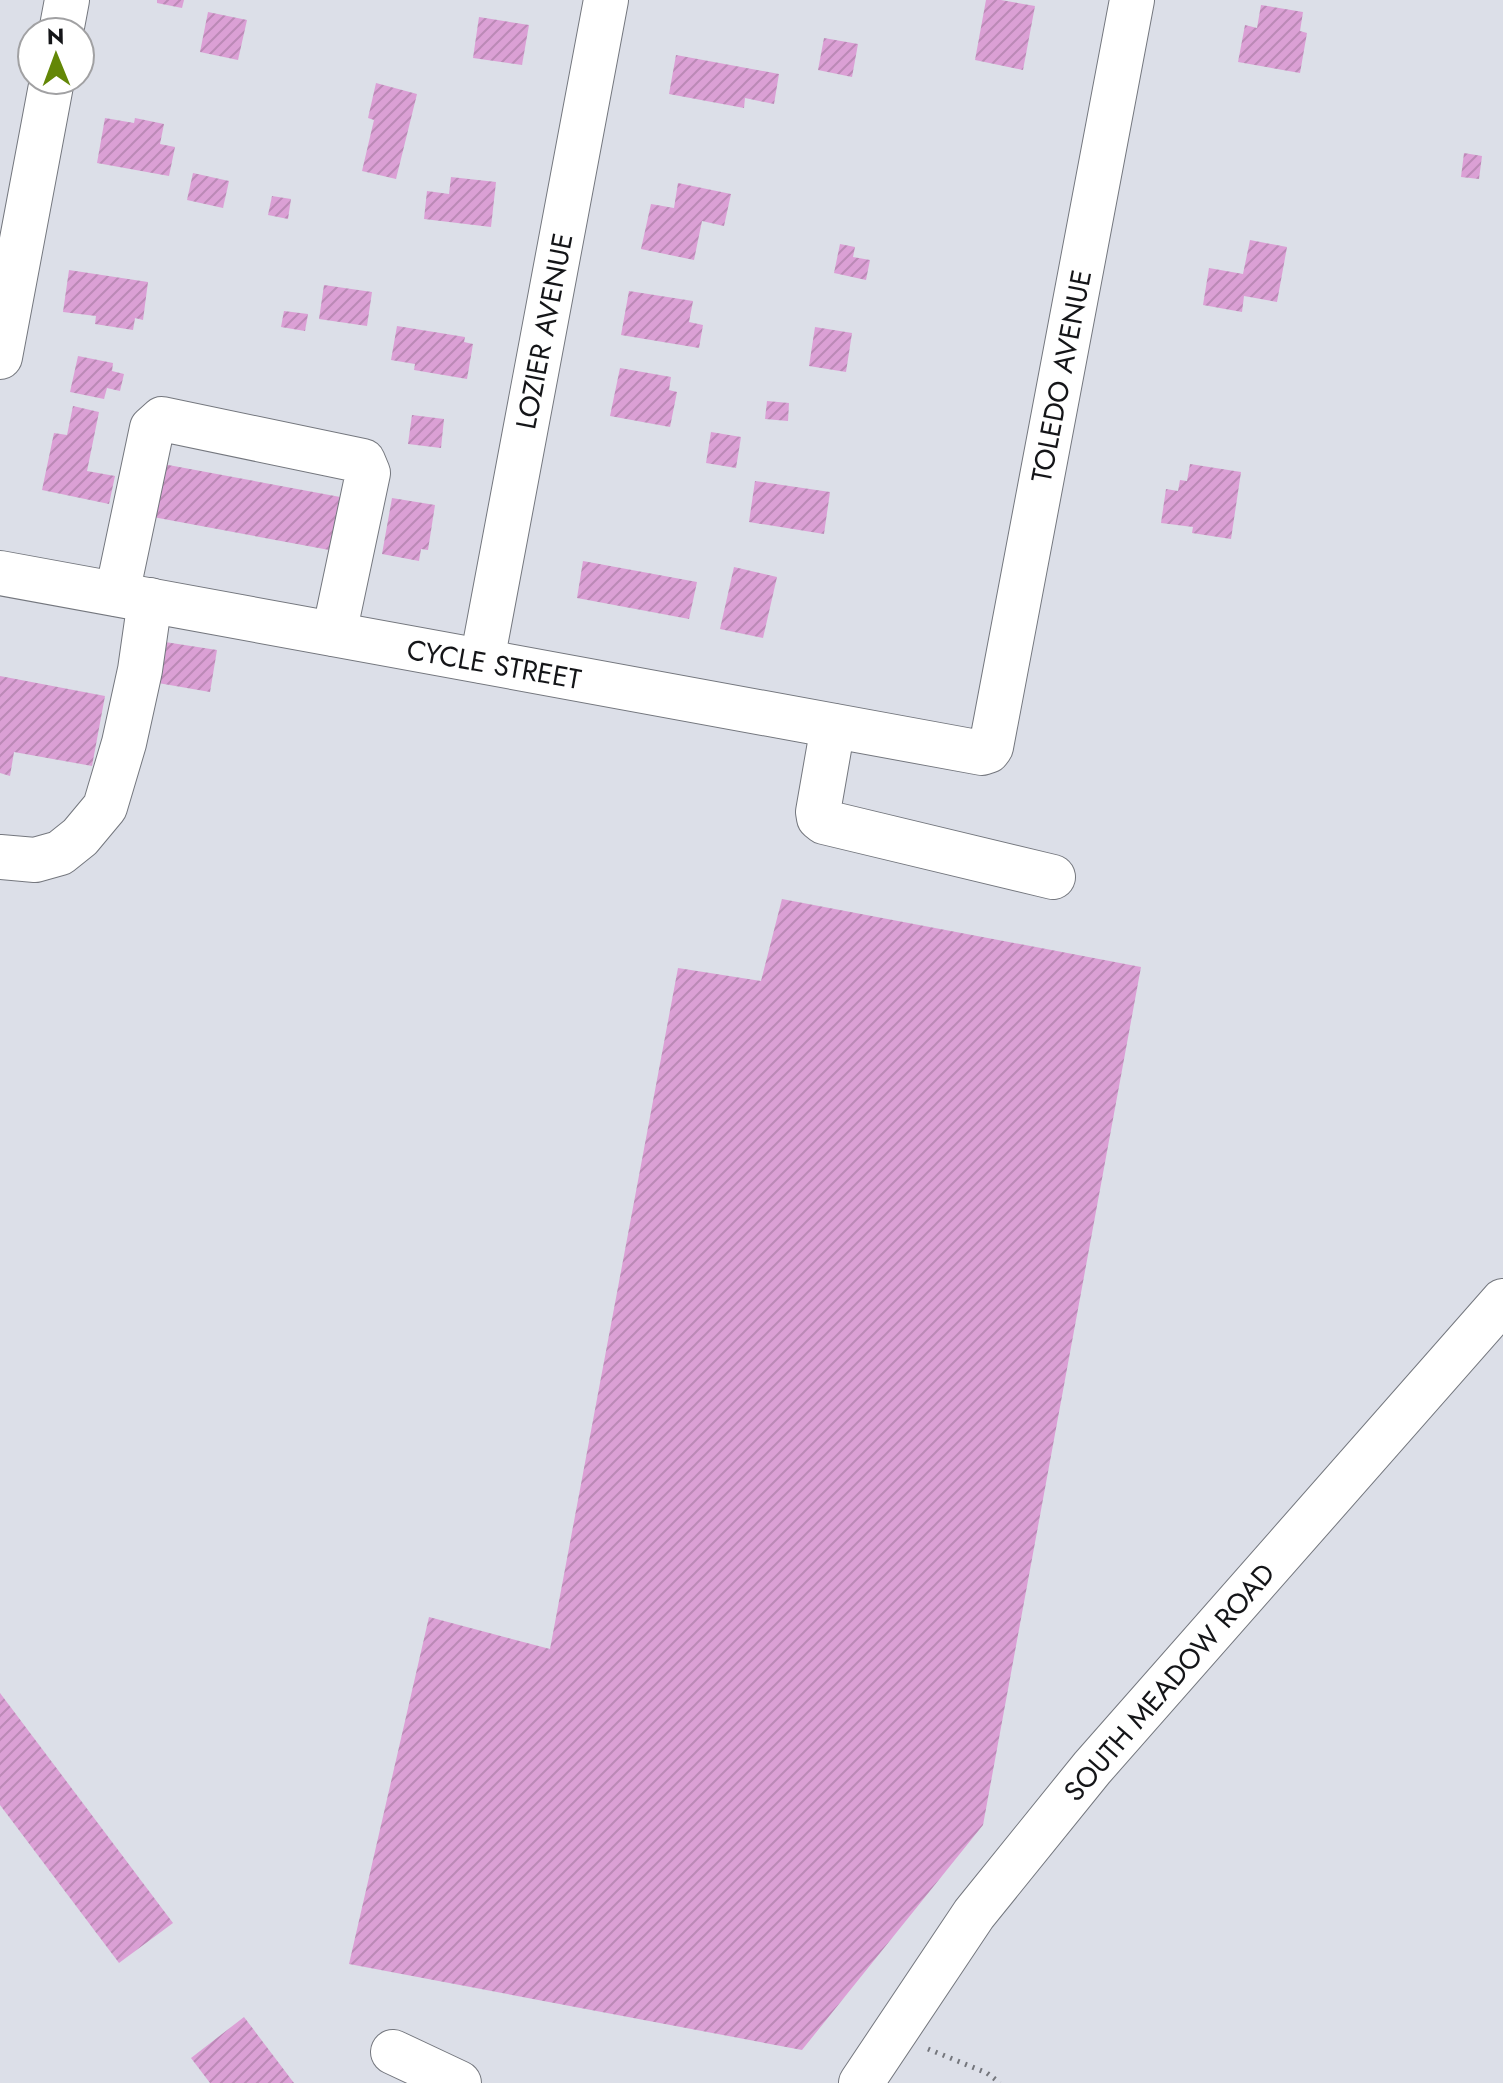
<svg xmlns="http://www.w3.org/2000/svg" width="1503" height="2083" viewBox="0 0 1503 2083" font-family="Jost,sans-serif">
<style>
.building{fill:url(#building-hatch)}
.lines{fill:none;stroke-linecap:round;stroke-linejoin:round}
.minor-casing{stroke:#74777e;stroke-width:46}
.path{stroke:#74767c;stroke-width:5;stroke-dasharray:2 6;stroke-linecap:butt}
.minor{stroke:#fff;stroke-width:44}
.labels{text-anchor:middle;stroke-width:8;stroke-linejoin:round;paint-order:stroke}
.street-label{font-size:28px;fill:#141518;stroke:#fff}
</style>
<defs>
<pattern id="building-hatch" width="6" height="6" patternUnits="userSpaceOnUse" patternTransform="scale(2)"><rect width="6" height="6" fill="#dba0d5"/><path d="M-1 1l2-2M0 6l6-6M5 7l2-2" fill="none" stroke="#bb89b6"/></pattern>
</defs>
<rect width="100%" height="100%" fill="#dcdfe8"/>
<g class="building">
<path d="M 157,0 L 184,0 L 182,8 L 157,3 Z"/>
<path d="M 986,0 L 1001,0 L 1035,6 L 1023,70 L 975,60 Z"/>
<path d="M 1261,5 L 1303,12 L 1300,31 L 1307,33 L 1300,73 L 1238,62 L 1245,25 L 1257,28 Z"/>
<path d="M 208,12 L 247,20 L 238,60 L 200,52 Z"/>
<path d="M 479,17 L 529,25 L 522,65 L 473,58 Z"/>
<path d="M 824,38 L 858,44 L 852,77 L 818,70 Z"/>
<path d="M 676,55 L 779,74 L 774,104 L 745,98 L 744,108 L 669,94 Z"/>
<path d="M 376,83 L 417,94 L 396,179 L 362,171 L 374,120 L 368,118 Z"/>
<path d="M 105,118 L 134,123 L 135,118 L 164,124 L 160,144 L 175,147 L 169,176 L 97,163 Z"/>
<path d="M 1464,153 L 1482,156 L 1479,179 L 1461,177 Z"/>
<path d="M 193,173 L 229,181 L 223,208 L 187,200 Z"/>
<path d="M 451,177 L 496,182 L 491,227 L 424,219 L 427,191 L 449,194 Z"/>
<path d="M 678,183 L 731,194 L 724,226 L 702,221 L 694,260 L 641,249 L 651,204 L 674,208 Z"/>
<path d="M 272,196 L 291,199 L 288,219 L 268,215 Z"/>
<path d="M 1250,240 L 1287,247 L 1277,302 L 1244,296 L 1242,312 L 1203,305 L 1209,268 L 1243,274 Z"/>
<path d="M 840,244 L 855,247 L 853,257 L 870,260 L 866,280 L 834,273 Z"/>
<path d="M 69,270 L 148,282 L 143,320 L 135,318 L 133,330 L 95,324 L 96,316 L 63,312 Z"/>
<path d="M 324,285 L 372,292 L 367,326 L 319,319 Z"/>
<path d="M 629,291 L 693,301 L 689,322 L 703,325 L 699,348 L 621,335 Z"/>
<path d="M 284,311 L 308,314 L 305,331 L 281,327 Z"/>
<path d="M 397,326 L 465,337 L 464,342 L 473,344 L 467,379 L 414,370 L 415,364 L 391,360 Z"/>
<path d="M 815,327 L 852,333 L 846,372 L 809,366 Z"/>
<path d="M 78,356 L 113,363 L 112,371 L 124,374 L 120,391 L 107,388 L 104,399 L 70,392 Z"/>
<path d="M 620,368 L 671,377 L 669,390 L 677,392 L 670,427 L 610,416 Z"/>
<path d="M 767,401 L 789,403 L 788,421 L 765,419 Z"/>
<path d="M 73,406 L 99,412 L 87,471 L 115,476 L 109,504 L 42,490 L 54,433 L 67,435 Z"/>
<path d="M 412,415 L 444,419 L 441,448 L 408,444 Z"/>
<path d="M 711,432 L 741,437 L 736,468 L 706,463 Z"/>
<path d="M 163,464 L 351,499 L 340,552 L 153,517 Z"/>
<path d="M 1190,464 L 1241,472 L 1231,539 L 1192,533 L 1193,527 L 1161,523 L 1166,489 L 1178,491 L 1180,480 L 1187,481 Z"/>
<path d="M 755,481 L 830,492 L 824,534 L 749,522 Z"/>
<path d="M 392,498 L 435,505 L 428,550 L 421,549 L 419,561 L 382,554 Z"/>
<path d="M 583,561 L 697,582 L 689,619 L 577,598 Z"/>
<path d="M 734,567 L 777,577 L 763,638 L 720,629 Z"/>
<path d="M 165,642 L 217,650 L 210,692 L 158,683 Z"/>
<path d="M 0,676 L 105,696 L 92,766 L 14,752 L 10,776 L 0,773 Z"/>
<path d="M 782,899 L 1141,967 L 983,1825 L 802,2050 L 349,1964 L 429,1617 L 550,1649 L 678,968 L 761,981 Z"/>
<path d="M 0,1693 L 173,1923 L 119,1963 L 0,1805 Z"/>
<path d="M 244,2017 L 294,2083 L 210,2083 L 191,2058 Z"/>
</g>
<g class="lines">
<defs>
<g id="minor">
<path d="M 61,32 L 67,0"/>
<path d="M 0,357 L 52,80"/>
<path d="M 0,573 L 982,753 L 988,751 L 991,747 L 1132,0"/>
<path d="M 117,594 L 152,428 L 162,419 L 363,461 L 368,473 L 334,634"/>
<path d="M 482,661 L 606,0"/>
<path d="M 833,726 L 818,812 L 819,818 L 824,822 L 1053,877"/>
<path d="M 0,857 L 35,860 L 60,853 L 80,837 L 105,807 L 124,743 L 140,670 L 150,600"/>
<path d="M 393,2052 L 459,2083"/>
<path d="M 861,2083 L 974,1914 L 1092,1768 L 1503,1301"/>
</g>
</defs>
<use href="#minor" class="minor-casing"/>
<path class="path" d="M 928,2049 L 987,2073 L 1000,2083"/>
<use href="#minor" class="minor"/>
</g>
<g class="labels">
<g class="street-label">
<text transform="translate(544 331) rotate(-79)" y="10">LOZIER AVENUE</text>
<text transform="translate(1061 376) rotate(-79)" y="10">TOLEDO AVENUE</text>
<text transform="translate(494 664) rotate(10)" y="10">CYCLE STREET</text>
<text transform="translate(1169 1682) rotate(-49)" y="10">SOUTH MEADOW ROAD</text>
</g>
</g>
<g transform="translate(56 56) rotate(359)"><circle r="38" fill="#ffffff" stroke="#a1a1a3" stroke-width="2"/>
<path d="M0-6L14 30L0 20L-14 30Z" fill="#638707"/>
<text y="-12" font-size="22" font-weight="bold" text-anchor="middle" fill="#141518">N</text>
</g>
</svg>
